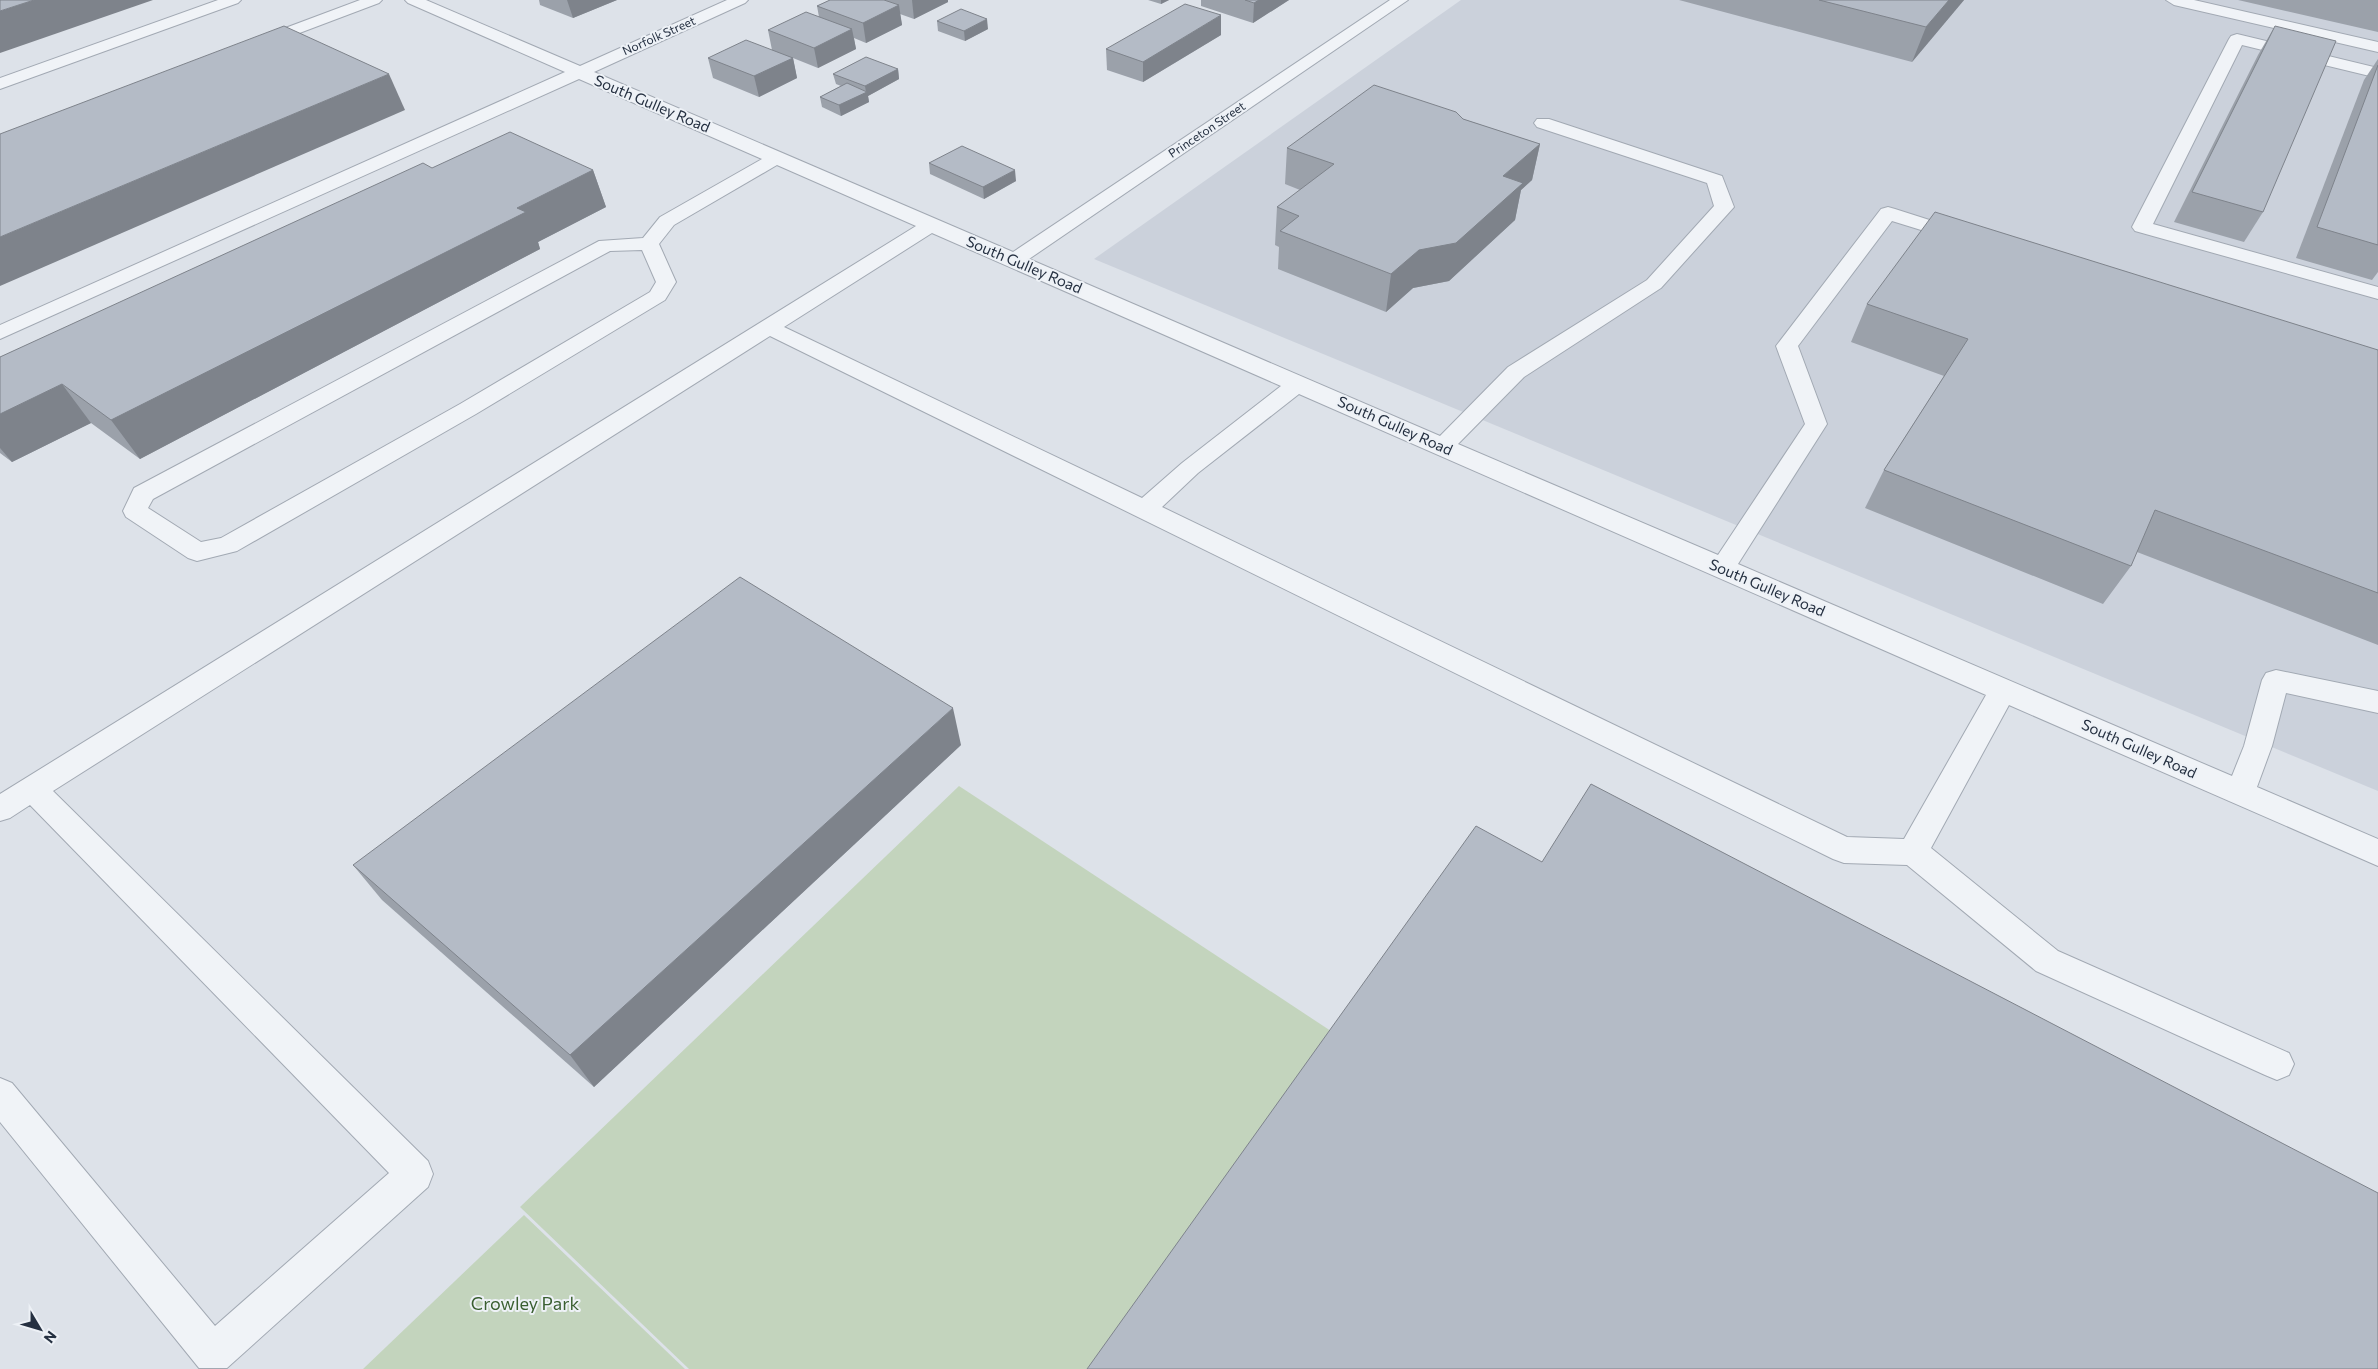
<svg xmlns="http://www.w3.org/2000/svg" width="2378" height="1369" viewBox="0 0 2378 1369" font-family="Commissioner,sans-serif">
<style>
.built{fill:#cbd1db}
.green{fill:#c3d4bd}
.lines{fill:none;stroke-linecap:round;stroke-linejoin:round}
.minor-casing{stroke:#a2a9b3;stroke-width:2}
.minor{fill:#f0f3f7;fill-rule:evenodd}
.wall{fill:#9ba1aa}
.shaded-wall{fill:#7e838b}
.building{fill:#b4bbc6;stroke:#7e838b}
.labels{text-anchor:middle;stroke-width:4;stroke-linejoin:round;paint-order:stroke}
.far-street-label{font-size:12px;fill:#253041;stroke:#edf1f6}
.street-label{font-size:15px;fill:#253041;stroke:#edf1f6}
.near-park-label{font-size:18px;fill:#3a5f31;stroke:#edf1f6}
</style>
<rect width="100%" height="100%" fill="#dde2e9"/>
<path class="built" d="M 1461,0 L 2378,0 L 2378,791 L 1094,259 Z"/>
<g class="green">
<path d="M 959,786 L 1337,1035 L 1106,1369 L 689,1369 L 520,1207 Z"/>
<path d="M 524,1215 L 685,1369 L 363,1369 Z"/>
</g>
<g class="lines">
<defs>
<g id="minor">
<path d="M 218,0 L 241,0 L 238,3 L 0,89 L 0,78 Z"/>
<path d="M 360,0 L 382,0 L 379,3 L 265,46 L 253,46 L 251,43 L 253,40 Z"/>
<path d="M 405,0 L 426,0 L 580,66 L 727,0 L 748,0 L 745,3 L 594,72 L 1013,252 L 1390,0 L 1408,0 L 1029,259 L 1440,436 L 1508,367 L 1647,280 L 1714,206 L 1707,183 L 1537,127 L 1534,123 L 1537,119 L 1549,119 L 1722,176 L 1734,207 L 1661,288 L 1524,377 L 1458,444 L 1718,555 L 1805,424 L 1776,346 L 1881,209 L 1888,207 L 1895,209 L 1967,232 L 1970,236 L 1967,240 L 1960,242 L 1892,221 L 1798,346 L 1827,424 L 1738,564 L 2232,776 L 2244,746 L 2262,680 L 2266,673 L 2276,670 L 2378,691 L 2378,713 L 2286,693 L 2272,746 L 2257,787 L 2378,839 L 2378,866 L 2009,705 L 1931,848 L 2058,951 L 2289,1053 L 2294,1064 L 2289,1075 L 2277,1080 L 2265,1075 L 2036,971 L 1907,865 L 1844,863 L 1833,859 L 770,336 L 53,791 L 428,1161 L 433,1174 L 428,1187 L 227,1368 L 199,1368 L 0,1122 L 0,1078 L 12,1083 L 215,1326 L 389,1173 L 30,805 L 10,818 L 0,821 L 0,794 L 916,226 L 777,165 L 674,225 L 659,244 L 676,282 L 665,300 L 476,414 L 237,551 L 197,561 L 188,558 L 126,517 L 123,511 L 134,488 L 599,241 L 643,238 L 660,217 L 762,159 L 579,79 L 0,339 L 0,325 L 565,72 L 408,3 ZM 932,233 L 1281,386 L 1182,463 L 1142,498 L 784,327 ZM 642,250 L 656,282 L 650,292 L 460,404 L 221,538 L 201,542 L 148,508 L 153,499 L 610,251 ZM 1299,394 L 1986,695 L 1904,839 L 1847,837 L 1162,507 L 1198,473 Z"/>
<path d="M 2166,0 L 2194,0 L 2378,42 L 2378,52 L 2174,5 Z"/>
<path d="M 2237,34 L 2378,68 L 2378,78 L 2242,45 L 2153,224 L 2378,287 L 2378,299 L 2135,231 L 2132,227 L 2229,39 L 2231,36 Z"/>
</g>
</defs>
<use href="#minor" class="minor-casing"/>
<use href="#minor" class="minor"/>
</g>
<g class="wall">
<path d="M 539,0 L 617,0 L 573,18 L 540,5 Z"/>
<path d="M 830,0 L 948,0 L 948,2 L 914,19 L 900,14 L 902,25 L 866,43 L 854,38 L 856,49 L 818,68 L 793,58 L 797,78 L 759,97 L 713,78 L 708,58 L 772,50 L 768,30 L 819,17 L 817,6 Z"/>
<path d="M 1148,0 L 1169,0 L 1161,4 Z"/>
<path d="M 1201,0 L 1289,0 L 1253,23 L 1201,6 Z"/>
<path d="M 1679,0 L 1964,0 L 1912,62 Z"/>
<path d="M 2238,0 L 2378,0 L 2378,32 Z"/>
<path d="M 937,21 L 988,29 L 965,41 L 938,31 Z"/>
<path d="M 2275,26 L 2263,212 L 2244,242 L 2174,222 L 2258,55 Z"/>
<path d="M 1221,35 L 1143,82 L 1107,70 L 1106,49 Z"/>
<path d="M 2378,59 L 2378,272 L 2372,280 L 2296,258 L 2364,80 Z"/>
<path d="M 898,69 L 899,79 L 868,96 L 869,102 L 841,116 L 822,107 L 820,97 L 841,86 L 836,84 L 833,74 Z"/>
<path d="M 1463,119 L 1540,144 L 1532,180 L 1521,190 L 1515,220 L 1449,281 L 1413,288 L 1386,312 L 1278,269 L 1279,247 L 1275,245 L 1277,207 L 1300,190 L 1285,184 L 1287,148 Z"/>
<path d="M 929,163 L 1016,181 L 984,199 L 930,174 Z"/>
<path d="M 432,168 L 593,170 L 606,207 L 538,242 L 540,249 L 140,459 L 91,423 L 12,462 L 0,453 L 0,357 Z"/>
<path d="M 1867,304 L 2378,350 L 2378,645 L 2137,552 L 2131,566 L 2103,604 L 1865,508 L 1884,470 L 1944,376 L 1851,342 Z"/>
<path d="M 961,745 L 594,1087 L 382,900 L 353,865 Z"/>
</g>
<g class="shaded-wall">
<path d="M 34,0 L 153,0 L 0,53 L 0,11 Z"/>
<path d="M 567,0 L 617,0 L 573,18 Z"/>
<path d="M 912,0 L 948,0 L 948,2 L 914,19 Z"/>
<path d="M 1161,0 L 1169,0 L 1161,4 Z"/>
<path d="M 1259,0 L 1289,0 L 1253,23 L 1254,3 Z"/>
<path d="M 1949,0 L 1964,0 L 1912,62 L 1926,27 Z"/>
<path d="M 899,5 L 902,25 L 866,43 L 863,23 Z"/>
<path d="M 1221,15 L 1221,35 L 1143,82 L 1143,62 Z"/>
<path d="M 987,19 L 988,29 L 965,41 L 964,31 Z"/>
<path d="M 852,29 L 856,49 L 818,68 L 814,48 Z"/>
<path d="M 793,58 L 797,78 L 759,97 L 754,76 Z"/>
<path d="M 898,69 L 899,79 L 868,96 L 869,102 L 841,116 L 839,105 L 866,92 L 865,86 Z"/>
<path d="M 389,74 L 405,110 L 0,286 L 0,237 Z"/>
<path d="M 1540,144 L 1532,180 L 1521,190 L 1515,220 L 1449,281 L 1413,288 L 1386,312 L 1391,274 Z"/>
<path d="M 593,170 L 606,207 L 538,242 L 540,249 L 140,459 L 111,420 L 517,208 Z"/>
<path d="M 1015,170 L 1016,181 L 984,199 L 983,187 Z"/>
<path d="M 62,384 L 91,423 L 12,462 L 0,448 L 0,414 Z"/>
<path d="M 953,708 L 961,745 L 594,1087 L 570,1055 Z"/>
</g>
<g class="building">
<path d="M 0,0 L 34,0 L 0,11 Z"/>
<path d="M 830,0 L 884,0 L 899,5 L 863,23 L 817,6 Z"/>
<path d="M 1245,0 L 1259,0 L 1254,3 Z"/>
<path d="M 1819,0 L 1949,0 L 1926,27 Z"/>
<path d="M 1185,4 L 1221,15 L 1143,62 L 1106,49 Z"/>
<path d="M 961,9 L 987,19 L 964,31 L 937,21 Z"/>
<path d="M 806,12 L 852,29 L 814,48 L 768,30 Z"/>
<path d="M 284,26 L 389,74 L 0,237 L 0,134 Z"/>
<path d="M 2275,26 L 2336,41 L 2263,212 L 2192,192 Z"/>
<path d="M 746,40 L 793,58 L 754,76 L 708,58 Z"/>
<path d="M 866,57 L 898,69 L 865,86 L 833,74 Z"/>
<path d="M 2378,65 L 2378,245 L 2317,227 Z"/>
<path d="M 847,83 L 867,92 L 839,105 L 820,97 Z"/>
<path d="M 1374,85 L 1456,112 L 1463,119 L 1540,144 L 1503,176 L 1523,183 L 1456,243 L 1419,250 L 1391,274 L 1280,231 L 1299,216 L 1277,207 L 1334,164 L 1287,148 Z"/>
<path d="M 510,132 L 593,170 L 517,208 L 526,212 L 111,420 L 62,384 L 0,414 L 0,357 L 423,163 L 432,168 Z"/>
<path d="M 962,146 L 1015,170 L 983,187 L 929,163 Z"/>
<path d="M 1935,212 L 2378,350 L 2378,593 L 2155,510 L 2131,566 L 1884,470 L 1968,339 L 1867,304 Z"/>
<path d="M 740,577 L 953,708 L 570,1055 L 353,865 Z"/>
<path d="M 1591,784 L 2378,1193 L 2378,1369 L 1087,1369 L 1476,826 L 1542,862 Z"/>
</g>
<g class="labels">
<g class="far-street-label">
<text transform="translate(659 36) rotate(-24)" y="4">Norfolk Street</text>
<text transform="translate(1207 130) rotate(-34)" y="4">Princeton Street</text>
</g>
<g class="street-label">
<text transform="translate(652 104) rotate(23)" y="5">South Gulley Road</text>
<text transform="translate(1024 265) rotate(23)" y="5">South Gulley Road</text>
<text transform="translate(1395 426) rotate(24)" y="5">South Gulley Road</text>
<text transform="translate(1767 588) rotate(23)" y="5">South Gulley Road</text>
<text transform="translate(2139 749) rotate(24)" y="5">South Gulley Road</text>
</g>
<g class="near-park-label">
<text x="525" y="1310">Crowley Park</text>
</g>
</g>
<g transform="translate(40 1329) rotate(128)" stroke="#edf1f6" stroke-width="4" paint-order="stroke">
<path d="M0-4L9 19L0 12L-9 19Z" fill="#253041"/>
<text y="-8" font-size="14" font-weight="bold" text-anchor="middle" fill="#253041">N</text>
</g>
</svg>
